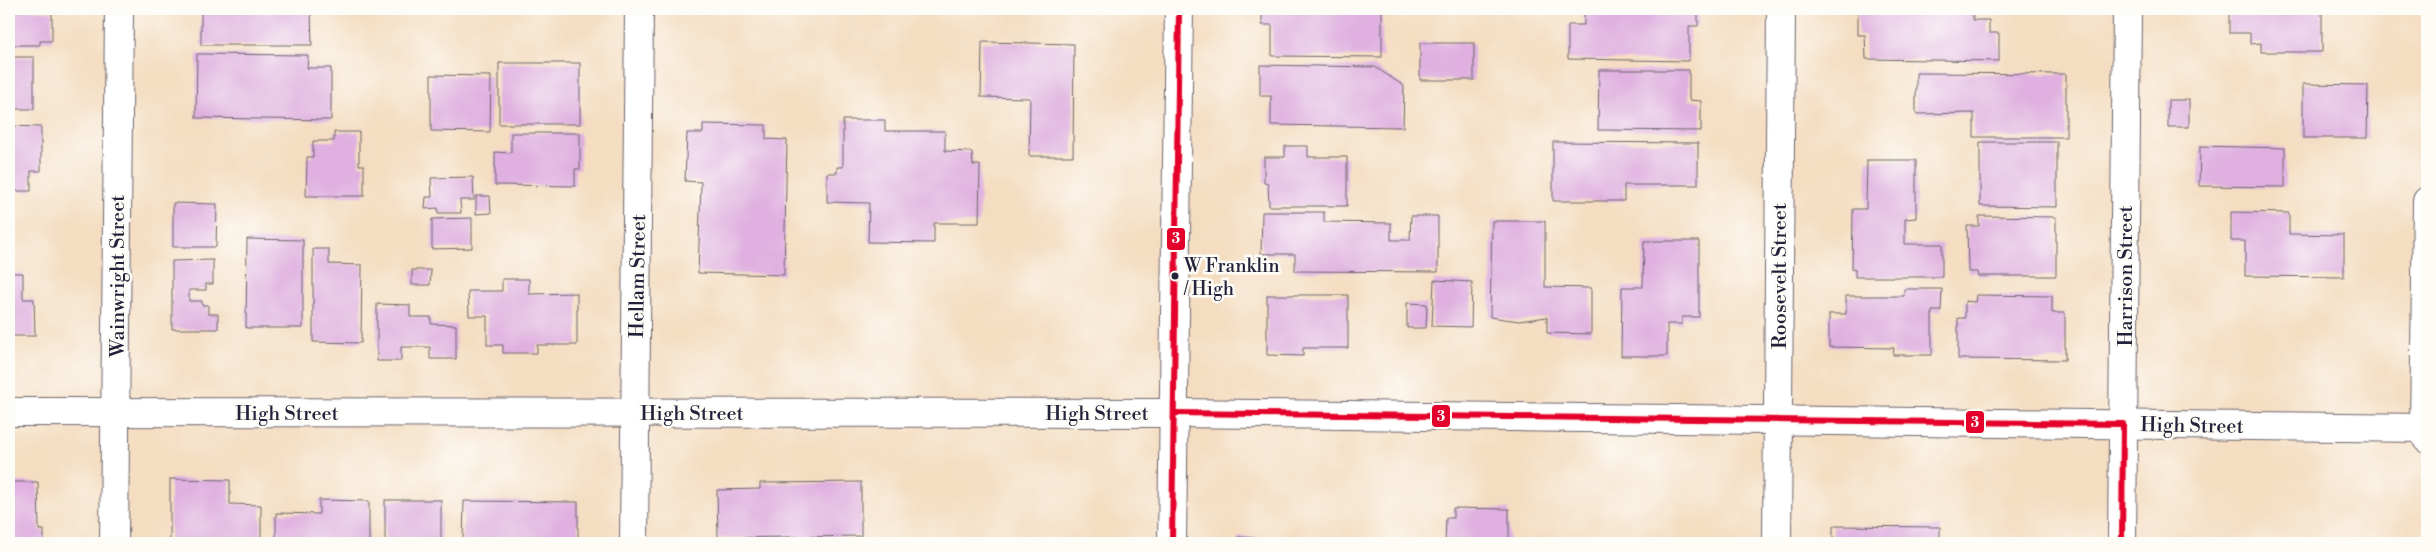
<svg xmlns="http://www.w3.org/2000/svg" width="2436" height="552" viewBox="0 0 2436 552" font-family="'Libre Bodoni',serif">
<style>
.building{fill:#dfb0e0}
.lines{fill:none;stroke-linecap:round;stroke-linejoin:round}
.street-casing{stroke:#6c636a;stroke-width:30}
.secondary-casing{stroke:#6c636a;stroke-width:30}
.street{stroke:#fff;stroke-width:28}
.secondary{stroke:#fff;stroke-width:28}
.bus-1-casing{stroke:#fdfcf7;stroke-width:10}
.bus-1{stroke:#e4002b;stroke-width:6}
.bus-dot{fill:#22223b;stroke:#fdfcf7;stroke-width:2}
.labels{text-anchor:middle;stroke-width:5;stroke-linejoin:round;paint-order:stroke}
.bus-label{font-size:19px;fill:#22223b;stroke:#fdfcf7;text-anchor:start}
.street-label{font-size:20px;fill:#22223b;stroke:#fdfcf7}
.line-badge{stroke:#fdfcf7;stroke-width:2}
.badge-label{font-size:14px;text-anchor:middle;font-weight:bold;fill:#fff}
</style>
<rect width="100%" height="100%" fill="#fdfcf7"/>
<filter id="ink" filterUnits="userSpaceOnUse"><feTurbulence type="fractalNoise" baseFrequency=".02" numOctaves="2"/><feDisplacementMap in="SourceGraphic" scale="10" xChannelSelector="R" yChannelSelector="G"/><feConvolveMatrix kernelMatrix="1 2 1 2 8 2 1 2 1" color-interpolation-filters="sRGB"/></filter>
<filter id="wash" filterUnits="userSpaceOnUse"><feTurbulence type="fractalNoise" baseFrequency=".0096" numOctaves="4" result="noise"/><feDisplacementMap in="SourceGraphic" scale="20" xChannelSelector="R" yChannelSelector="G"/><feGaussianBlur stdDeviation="1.12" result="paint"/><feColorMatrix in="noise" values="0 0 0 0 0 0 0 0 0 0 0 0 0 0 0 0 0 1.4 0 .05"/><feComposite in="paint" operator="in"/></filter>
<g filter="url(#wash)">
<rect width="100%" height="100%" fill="#f4ddc1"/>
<g id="blocks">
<g class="building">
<path d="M 9,9 L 52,11 L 52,41 L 40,41 L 40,45 L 9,45 Z"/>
<path d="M 201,9 L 311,9 L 312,45 L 201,45 Z"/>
<rect x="755" y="9" width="68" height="4"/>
<rect x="908" y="9" width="43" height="4"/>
<path d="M 1262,9 L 1382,9 L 1382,57 L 1272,56 L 1272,25 L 1262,25 Z"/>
<path d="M 1584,9 L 1698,9 L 1698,26 L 1689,26 L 1689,61 L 1568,59 L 1568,25 L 1584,25 Z"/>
<path d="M 1858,9 L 1973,9 L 1973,20 L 1989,20 L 1989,33 L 1999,33 L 1999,61 L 1866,59 L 1865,35 L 1858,35 Z"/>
<path d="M 2229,9 L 2322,9 L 2322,52 L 2261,52 L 2261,43 L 2250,44 L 2250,33 L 2229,33 Z"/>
<path d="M 982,42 L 1074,44 L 1073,156 L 1029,156 L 1030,98 L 981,97 Z"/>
<rect x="1420" y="43" width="54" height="37"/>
<path d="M 197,54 L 308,55 L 307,68 L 331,68 L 331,120 L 196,118 Z"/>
<rect x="9" y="57" width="25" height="52"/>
<rect x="499" y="63" width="81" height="61"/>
<path d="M 1260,65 L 1375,67 L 1404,86 L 1403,127 L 1271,125 L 1271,96 L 1260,96 Z"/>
<path d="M 1599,70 L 1689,70 L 1689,100 L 1701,101 L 1701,131 L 1598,130 Z"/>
<path d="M 1916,73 L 2066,74 L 2066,137 L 1974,137 L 1974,113 L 1916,114 Z"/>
<path d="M 431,75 L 491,76 L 490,132 L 431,131 Z"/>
<path d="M 2303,84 L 2368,85 L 2367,138 L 2303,138 Z"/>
<rect x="2168" y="100" width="21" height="27"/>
<path d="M 843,120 L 885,120 L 885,131 L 945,131 L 945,151 L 972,152 L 973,165 L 980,165 L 979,223 L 934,223 L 934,243 L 868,242 L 869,203 L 827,202 L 827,173 L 837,173 L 837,167 L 843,167 Z"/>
<path d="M 703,124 L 766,125 L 766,139 L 787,140 L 784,275 L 698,273 L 701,182 L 685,181 L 687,133 L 703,133 Z"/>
<path d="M 9,126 L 41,127 L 41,171 L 31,171 L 31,191 L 9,191 Z"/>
<path d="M 334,132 L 359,132 L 359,165 L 364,165 L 364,196 L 306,196 L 307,157 L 313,157 L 313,141 L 334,141 Z"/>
<path d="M 511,133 L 580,133 L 580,169 L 575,169 L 575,186 L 495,185 L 495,152 L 511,153 Z"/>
<path d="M 1553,142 L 1698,143 L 1698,185 L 1624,185 L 1624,201 L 1553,201 Z"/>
<path d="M 1980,142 L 2057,142 L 2057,207 L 1980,206 Z"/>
<path d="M 1285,146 L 1308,146 L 1308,157 L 1347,157 L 1347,206 L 1269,206 L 1268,184 L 1264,183 L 1264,157 L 1285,157 Z"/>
<path d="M 2200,146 L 2285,148 L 2285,187 L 2199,186 Z"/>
<path d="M 1867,160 L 1916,160 L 1916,218 L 1905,219 L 1905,244 L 1942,244 L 1942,277 L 1855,277 L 1855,269 L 1852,270 L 1853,209 L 1866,209 Z"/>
<path d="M 473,177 L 474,200 L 460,200 L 461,213 L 438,213 L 438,208 L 425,209 L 426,197 L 432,197 L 431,178 Z"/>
<path d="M 476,196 L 490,196 L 491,213 L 476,214 Z"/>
<path d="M 173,203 L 217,204 L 216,247 L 173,247 Z"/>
<path d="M 1262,212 L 1324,212 L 1324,222 L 1391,223 L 1391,240 L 1410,240 L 1411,216 L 1438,216 L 1438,272 L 1295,271 L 1295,254 L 1261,254 Z"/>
<path d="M 2231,212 L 2289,213 L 2289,234 L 2344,235 L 2344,277 L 2245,276 L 2245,241 L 2231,241 Z"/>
<path d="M 1979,216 L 2056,217 L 2056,276 L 1978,276 L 1977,272 L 1968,272 L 1967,226 L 1979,226 Z"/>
<path d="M 472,218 L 472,248 L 432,249 L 432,219 Z"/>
<path d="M 1492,221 L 1545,221 L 1545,287 L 1591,288 L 1591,334 L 1547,333 L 1547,317 L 1519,321 L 1490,317 Z"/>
<path d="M 247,239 L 303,240 L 303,328 L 246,328 Z"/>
<path d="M 1644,241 L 1699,241 L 1699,317 L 1682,317 L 1682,324 L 1667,324 L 1667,356 L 1621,356 L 1622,287 L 1643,287 Z"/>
<path d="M 313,249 L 329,249 L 329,264 L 362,265 L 361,343 L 313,342 Z"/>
<path d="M 213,260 L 213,284 L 206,284 L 206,290 L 189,290 L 189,301 L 202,301 L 202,305 L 208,305 L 208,314 L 218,314 L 218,329 L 172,329 L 172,261 Z"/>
<path d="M 412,270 L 431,270 L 430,285 L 412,285 Z"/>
<path d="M 9,273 L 23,273 L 23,299 L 34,299 L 35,336 L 9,336 Z"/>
<path d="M 502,279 L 529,279 L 529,294 L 577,293 L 577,345 L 537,345 L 537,353 L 503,353 L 503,345 L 487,345 L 487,316 L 469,316 L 468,291 L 502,291 Z"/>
<path d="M 1434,280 L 1472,282 L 1471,327 L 1432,326 Z"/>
<path d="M 1904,289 L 1942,289 L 1941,311 L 1932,311 L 1932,355 L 1893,355 L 1894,348 L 1829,347 L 1829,314 L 1846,314 L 1846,296 L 1904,296 Z"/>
<path d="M 1267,295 L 1348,295 L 1348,348 L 1303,348 L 1303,356 L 1267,355 Z"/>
<path d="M 1976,295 L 2052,296 L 2052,313 L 2065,313 L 2065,360 L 1958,359 L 1958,318 L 1965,318 L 1965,301 L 1975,302 Z"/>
<path d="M 1407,303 L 1427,304 L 1426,328 L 1407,328 Z"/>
<path d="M 377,304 L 410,305 L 410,317 L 431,317 L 431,324 L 456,325 L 456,359 L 430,359 L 430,347 L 401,347 L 401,361 L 377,361 Z"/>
<path d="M 170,479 L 230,480 L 230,504 L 261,505 L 261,543 L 170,543 Z"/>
<path d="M 9,482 L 38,482 L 39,530 L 44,530 L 44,543 L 9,543 Z"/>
<path d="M 861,482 L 861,536 L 718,538 L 717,490 L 760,489 L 760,483 Z"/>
<path d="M 319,500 L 369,501 L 369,543 L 276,543 L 276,513 L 319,514 Z"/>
<rect x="385" y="500" width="56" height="43"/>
<path d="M 464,501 L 578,502 L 578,543 L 463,543 Z"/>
<path d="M 1453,508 L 1509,509 L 1509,543 L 1445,543 L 1446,518 L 1453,518 Z"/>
<path d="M 1833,526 L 1940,527 L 1940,543 L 1833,543 Z"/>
<path d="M 1238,537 L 1319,541 L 1319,543 L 1238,543 Z"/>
</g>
</g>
</g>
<g filter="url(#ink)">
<use href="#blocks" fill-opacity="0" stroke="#6c636a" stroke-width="1"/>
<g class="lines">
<defs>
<g id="street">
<path d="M 9,412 L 1174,413"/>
<path d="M 114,543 L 119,9"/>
<path d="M 634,543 L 639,9"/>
<path d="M 1777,543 L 1781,9"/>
<path d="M 2122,543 L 2127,9"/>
</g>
<g id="secondary">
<path d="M 2427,201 L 2424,428 L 2427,439"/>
<path d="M 1174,413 L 2424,428"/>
<path d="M 1172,543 L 1179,9"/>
</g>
</defs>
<use href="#street" class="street-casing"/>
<use href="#secondary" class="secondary-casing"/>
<use href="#street" class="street"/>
<use href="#secondary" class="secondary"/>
<defs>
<g id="bus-1">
<path d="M 1174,413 L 2123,424 L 2122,543"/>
<path d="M 1172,543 L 1179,9"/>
</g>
</defs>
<use href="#bus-1" class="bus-1-casing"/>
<use href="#bus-1" class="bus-1"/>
</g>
</g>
<circle class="bus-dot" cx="1175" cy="276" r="4.5"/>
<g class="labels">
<g class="bus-label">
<text x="1184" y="272">W Franklin<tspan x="1184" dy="23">/ High</tspan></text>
</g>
<g class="street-label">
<text transform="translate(117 276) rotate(-90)" y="7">Wainwright Street</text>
<text transform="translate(637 276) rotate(-89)" y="7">Hellam Street</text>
<text transform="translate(1779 276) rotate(-90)" y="7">Roosevelt Street</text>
<text transform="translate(2125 276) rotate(-90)" y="7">Harrison Street</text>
<text x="287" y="420">High Street</text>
<text x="692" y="420">High Street</text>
<text x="1097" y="420">High Street</text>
<text transform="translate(2192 425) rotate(1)" y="7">High Street</text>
</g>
</g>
<g class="line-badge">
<rect x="1166" y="227" width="20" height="24" rx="5" fill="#e4002b"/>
<rect x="1431" y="404" width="20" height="24" rx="5" fill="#e4002b"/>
<rect x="1965" y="410" width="20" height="24" rx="5" fill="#e4002b"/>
</g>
<g class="badge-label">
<text x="1176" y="243">3</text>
<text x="1441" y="421">3</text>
<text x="1975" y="427">3</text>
</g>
<rect width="2436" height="552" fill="none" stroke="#fdfcf7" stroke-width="30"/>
</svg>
